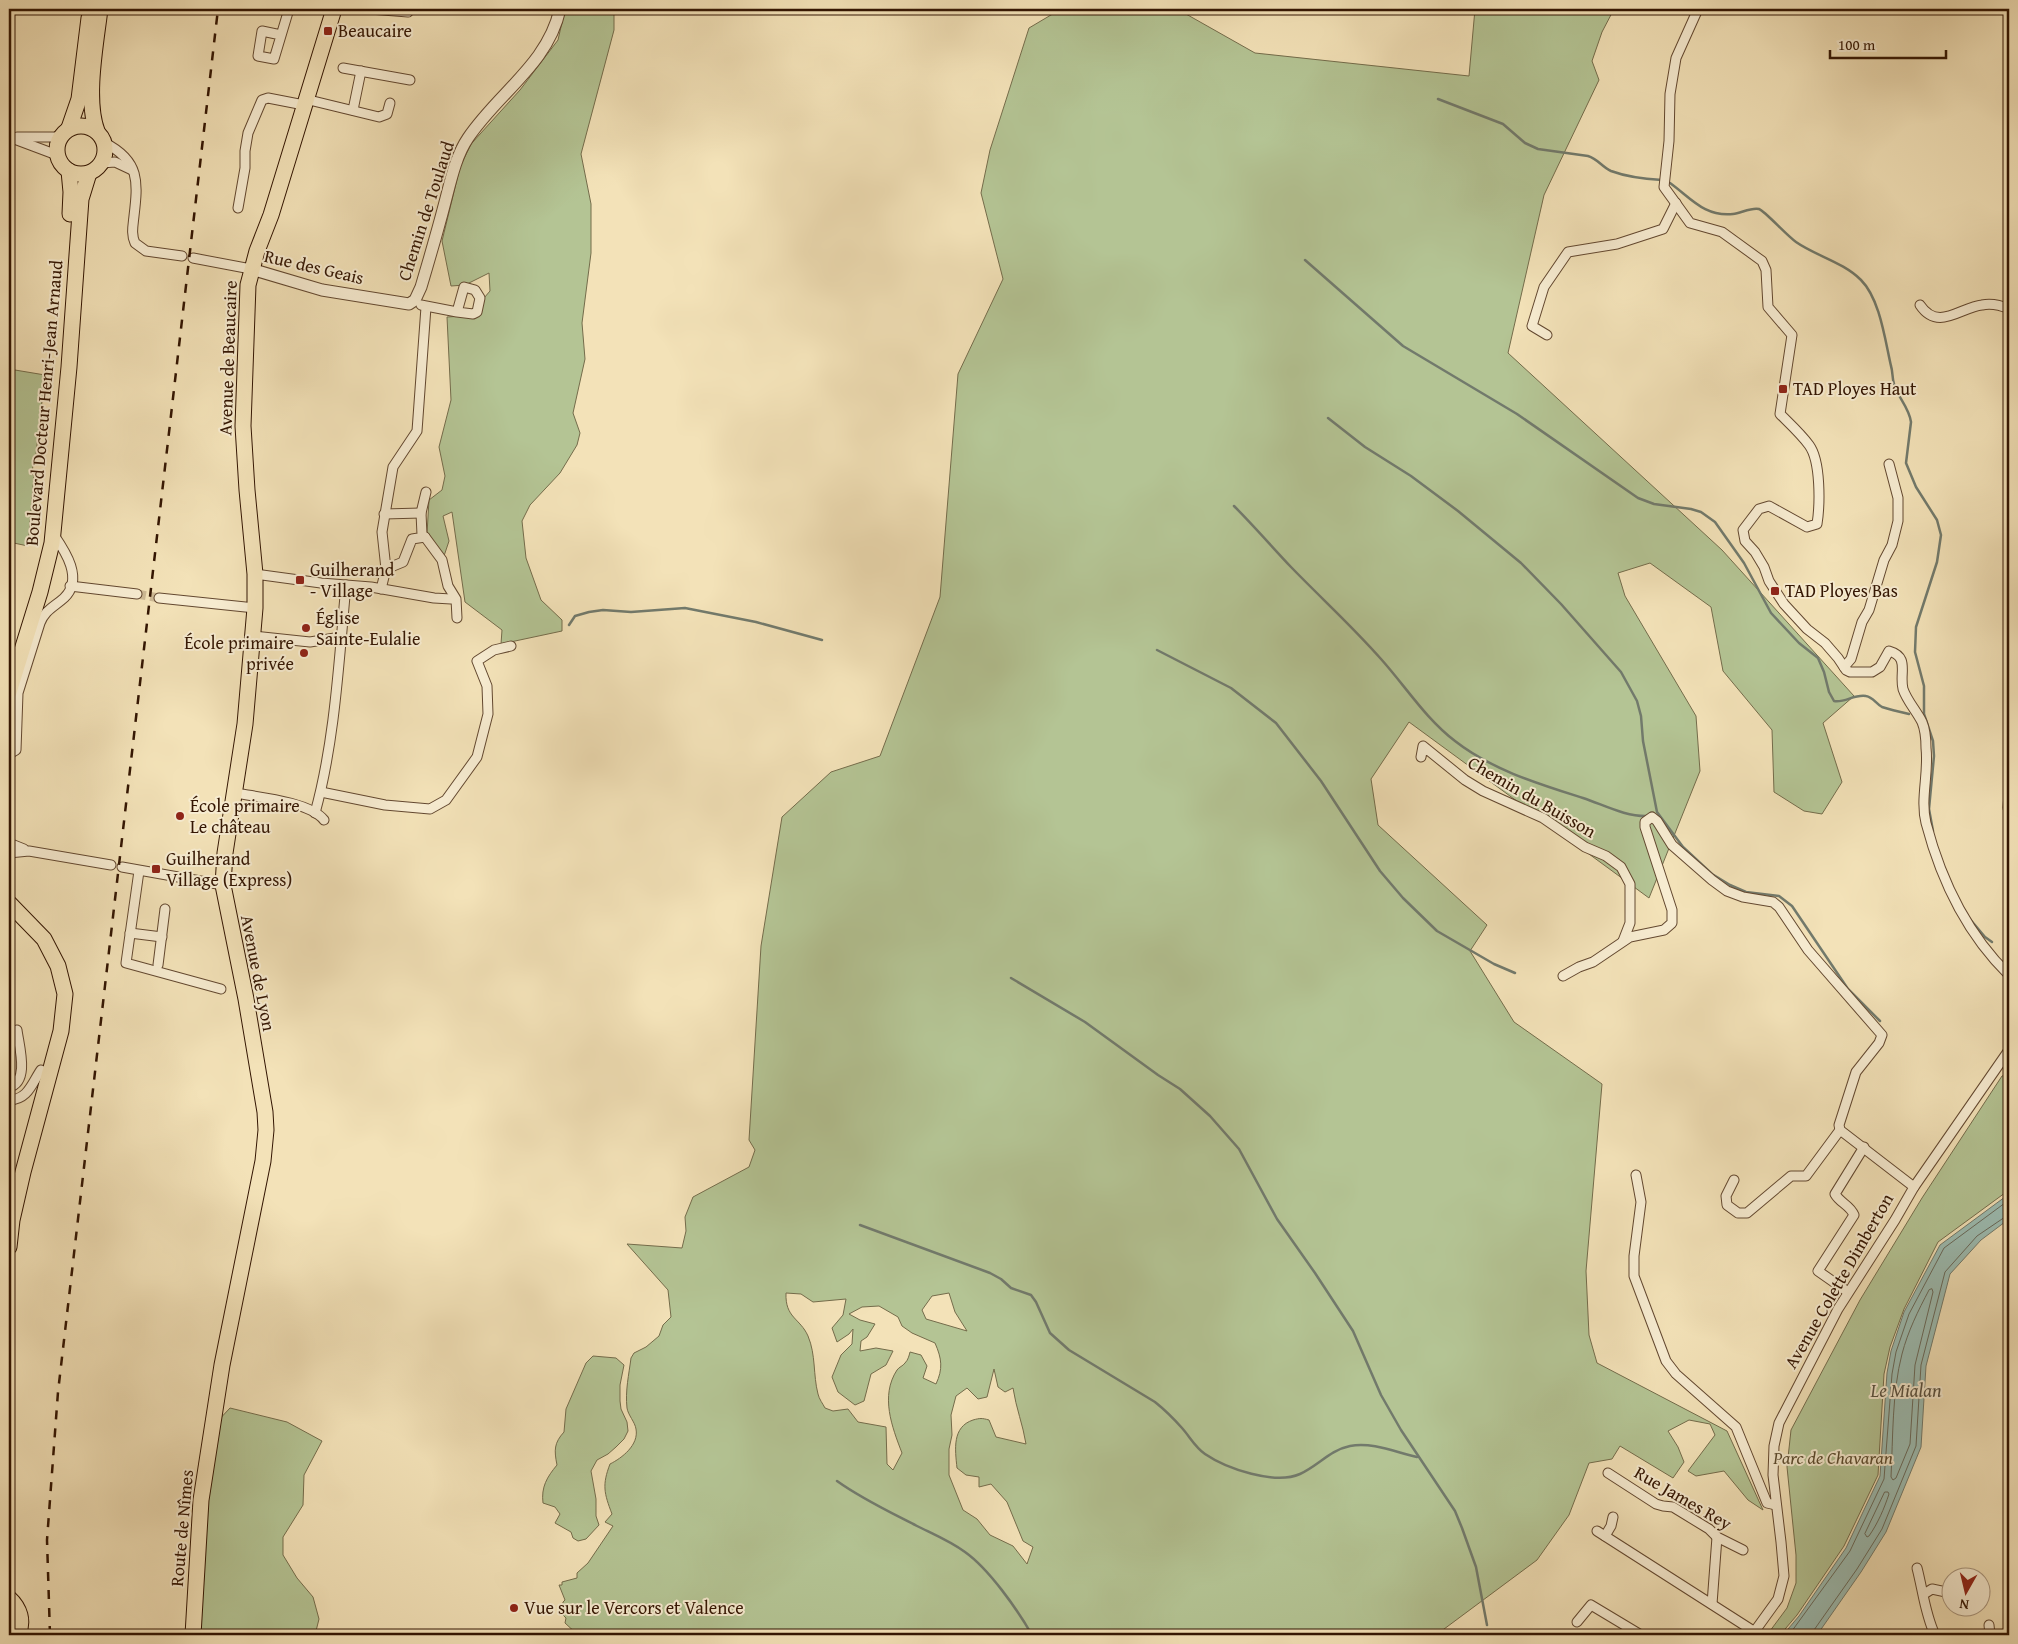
<svg xmlns="http://www.w3.org/2000/svg" width="2018" height="1644" viewBox="0 0 2018 1644" font-family="'Gentium Book Plus',serif">
<style>
.green{fill:#b4c494;stroke:#746c4b;fill-rule:evenodd}
.water{fill:#9cbdb3;stroke:#727a6c}
.lines{fill:none;stroke-linecap:round;stroke-linejoin:round}
.shore{stroke:#68695a;stroke-width:1}
.stream{stroke:#727a6c;stroke-width:2.5}
.minor-tunnel{stroke:#cdb994;stroke-width:9;stroke-dasharray:9 4.5;stroke-linecap:butt}
.minor-casing{stroke:#634830;stroke-width:11}
.tertiary-casing{stroke:#634830;stroke-width:13}
.primary-casing{stroke:#331502;stroke-width:17}
.minor{stroke:#f7ecd1;stroke-width:9}
.tertiary{stroke:#f7ecd1;stroke-width:11}
.primary{stroke:#f3e2b8;stroke-width:15}
.rail{stroke:#331502;stroke-width:2.5;stroke-dasharray:9 9;stroke-linecap:butt}
.poi-dot{fill:#8f2418;stroke:#f7ecd1;stroke-width:2}
.labels{text-anchor:middle;stroke-width:4;stroke-linejoin:round;paint-order:stroke}
.poi-label{font-size:18px;fill:#331502;stroke:#f7ecd1;text-anchor:start}
.street-label{font-size:18px;fill:#331502;stroke:#f7ecd1}
.park-label{font-size:18px;font-style:italic;fill:#5a4a2e;stroke:#f7ecd1}
.water-label{font-size:19px;font-style:italic;fill:#585040;stroke:#f7ecd1}
</style>
<rect width="100%" height="100%" fill="#f3e2b8"/>
<filter id="stains"><feTurbulence type="fractalNoise" baseFrequency=".004" numOctaves="4"/><feColorMatrix values="0 0 0 0 .2 0 0 0 0 .09 0 0 0 0 .02 0 0 0 .5 -.17"/></filter>
<radialGradient id="worn" r=".72"><stop offset=".6" stop-color="#630" stop-opacity="0"/><stop offset="1" stop-color="#630" stop-opacity=".3"/></radialGradient>
<g class="green">
<path d="M 565,9 L 614,9 L 614,30 L 581,154 L 591,204 L 591,253 L 582,323 L 585,359 L 573,413 L 580,433 L 577,445 L 560,473 L 530,505 L 522,521 L 526,558 L 541,600 L 562,620 L 562,631 L 501,644 L 502,630 L 465,602 L 452,512 L 443,516 L 449,541 L 444,556 L 427,534 L 429,500 L 442,490 L 445,476 L 439,447 L 451,400 L 447,317 L 479,315 L 484,298 L 490,291 L 489,273 L 465,285 L 451,286 L 442,241 L 460,167 L 471,144 L 520,90 L 558,40 Z"/>
<path d="M 1061,9 L 1181,9 L 1186,14 L 1255,53 L 1469,76 L 1475,9 L 1614,9 L 1602,32 L 1592,61 L 1599,80 L 1544,195 L 1508,353 L 1722,550 L 1854,696 L 1823,723 L 1842,782 L 1822,814 L 1804,811 L 1774,792 L 1772,730 L 1723,671 L 1711,607 L 1650,563 L 1618,573 L 1625,596 L 1696,716 L 1700,771 L 1649,898 L 1409,722 L 1371,779 L 1378,825 L 1487,925 L 1470,951 L 1514,1022 L 1602,1084 L 1586,1271 L 1589,1335 L 1597,1363 L 1727,1431 L 1763,1510 L 1748,1500 L 1724,1471 L 1696,1476 L 1688,1471 L 1715,1435 L 1710,1424 L 1689,1420 L 1668,1431 L 1678,1447 L 1684,1462 L 1673,1478 L 1620,1446 L 1612,1459 L 1589,1463 L 1569,1515 L 1537,1560 L 1436,1635 L 578,1635 L 565,1623 L 566,1618 L 562,1614 L 563,1602 L 565,1600 L 559,1585 L 562,1585 L 562,1582 L 577,1578 L 577,1573 L 588,1563 L 613,1526 L 605,1522 L 612,1514 C 604,1493 602,1485 610,1464 C 622,1458 639,1445 636,1429 C 635,1422 628,1415 627,1408 C 625,1391 629,1374 631,1358 L 634,1353 L 646,1347 L 659,1336 L 663,1325 L 671,1317 L 668,1290 L 627,1244 L 682,1248 L 686,1231 L 685,1217 L 693,1197 L 749,1167 L 755,1150 L 749,1140 L 761,946 L 782,817 L 831,772 L 880,756 L 940,597 L 958,374 L 1003,279 L 981,193 L 990,150 L 1029,28 ZM 786,1293 L 801,1294 L 813,1302 L 846,1299 L 843,1315 L 832,1328 L 837,1342 L 849,1334 L 853,1329 L 852,1344 L 841,1355 L 832,1377 L 838,1392 L 855,1405 L 864,1401 L 871,1374 L 886,1365 L 893,1351 L 876,1348 L 860,1351 L 861,1341 L 867,1337 L 875,1324 L 860,1320 L 849,1314 L 862,1307 L 879,1306 L 898,1317 L 902,1326 L 912,1333 L 935,1343 C 942,1359 943,1369 936,1384 L 923,1378 L 927,1366 L 921,1355 L 910,1352 C 909,1356 908,1360 905,1363 C 903,1366 899,1367 897,1370 C 880,1396 892,1427 902,1453 L 893,1470 L 887,1464 L 886,1427 L 858,1422 L 848,1409 L 833,1411 L 825,1408 C 823,1404 819,1399 818,1394 C 813,1375 816,1355 808,1336 C 800,1318 785,1318 786,1293 ZM 949,1293 L 955,1312 L 967,1331 L 926,1319 L 922,1310 L 932,1296 ZM 994,1369 L 998,1387 L 1005,1392 L 1013,1388 C 1016,1408 1023,1425 1026,1444 L 996,1437 L 989,1420 C 982,1418 980,1418 973,1420 C 952,1427 955,1449 957,1468 L 966,1475 L 979,1477 L 979,1487 L 991,1484 L 1007,1502 L 1023,1541 L 1033,1547 L 1027,1564 L 1013,1546 L 990,1535 L 977,1519 L 963,1510 L 949,1475 L 949,1449 L 952,1435 L 951,1415 L 956,1396 L 967,1388 L 978,1399 L 987,1397 Z"/>
<path d="M 9,369 L 45,375 L 35,463 L 33,465 L 32,474 L 34,476 L 28,546 L 9,542 Z"/>
<path d="M 2009,1074 L 2009,1190 L 1938,1242 L 1904,1309 L 1890,1347 L 1884,1374 L 1878,1475 L 1844,1546 L 1797,1615 L 1780,1635 L 1767,1635 L 1787,1608 L 1796,1583 L 1796,1555 L 1787,1467 L 1791,1430 L 1860,1300 L 1922,1198 L 2002,1076 Z"/>
<path d="M 593,1356 L 616,1358 L 624,1365 L 620,1385 L 620,1401 L 621,1409 L 627,1422 L 628,1431 L 624,1439 L 616,1447 L 608,1454 L 597,1460 L 591,1471 L 596,1499 L 596,1516 L 599,1525 L 586,1539 L 578,1541 L 573,1538 L 571,1532 L 555,1523 L 560,1514 L 555,1507 L 543,1503 C 541,1487 547,1477 557,1465 C 554,1450 554,1443 564,1432 L 566,1409 L 586,1363 Z"/>
<path d="M 230,1408 L 287,1422 L 322,1441 L 304,1475 L 303,1505 L 283,1537 L 283,1555 L 297,1578 L 313,1597 L 319,1619 L 315,1635 L 193,1635 L 214,1425 Z"/>
</g>
<path class="water" d="M 2009,1194 L 2009,1219 L 1981,1240 L 1950,1274 L 1926,1366 L 1921,1447 L 1886,1532 L 1861,1572 L 1817,1635 L 1783,1635 L 1799,1616 L 1846,1548 L 1880,1476 L 1887,1373 L 1891,1351 L 1904,1312 L 1940,1245 Z"/>
<g class="lines">
<g class="shore">
<path d="M 1932,1289 L 1933,1292 L 1915,1365 L 1910,1444 L 1896,1478 L 1893,1480 L 1891,1477 C 1893,1438 1892,1392 1902,1354 C 1908,1331 1918,1311 1929,1290 Z"/>
<path d="M 1885,1492 L 1888,1492 L 1889,1494 C 1884,1509 1878,1523 1869,1536 L 1867,1537 L 1865,1534 Z"/>
<path d="M 1789,1635 L 1850,1551 L 1884,1479 L 1892,1374 L 1896,1352 L 1909,1314 L 1944,1248 L 2009,1200"/>
<path d="M 1813,1635 L 1814,1630 L 1857,1569 L 1882,1529 L 1916,1446 L 1921,1365 L 1945,1272 L 1977,1236 L 2005,1217 L 2009,1216"/>
</g>
<g class="stream">
<path d="M 1438,99 L 1503,124 L 1525,143 L 1538,149 L 1588,156 C 1598,159 1602,167 1611,171 C 1627,177 1645,179 1662,180"/>
<path d="M 1670,183 C 1691,198 1704,217 1733,214 C 1741,213 1752,207 1759,209 C 1766,212 1786,235 1796,242 C 1816,256 1843,262 1861,280 C 1880,299 1885,340 1891,366 C 1893,372 1892,378 1894,384 C 1898,398 1909,407 1911,422 L 1906,463 L 1916,487 L 1937,520 L 1941,535 L 1937,562 L 1916,627 L 1915,652 L 1924,686 L 1924,714 L 1933,741 L 1934,756 L 1929,809 L 1933,831"/>
<path d="M 1305,260 L 1403,346 L 1517,414 L 1638,498 L 1654,504 L 1691,509 L 1701,512 L 1715,522 L 1744,563 L 1771,613 L 1799,643 L 1818,658 L 1824,672 L 1829,692 L 1834,701 C 1845,703 1854,694 1866,696 C 1873,697 1876,704 1882,707 C 1891,710 1900,712 1909,714"/>
<path d="M 1328,418 L 1365,447 L 1411,476 L 1458,511 L 1521,563 L 1561,604 L 1621,672 L 1637,701 L 1641,716 L 1643,741 L 1657,812 L 1683,847 L 1712,874 L 1730,885 L 1746,892 L 1779,896 L 1792,906 L 1848,989 L 1880,1021"/>
<path d="M 1234,506 C 1254,526 1272,547 1291,567 C 1321,598 1353,627 1381,659 C 1406,687 1426,719 1455,741 C 1492,770 1539,784 1583,798 C 1604,805 1626,817 1648,816"/>
<path d="M 569,625 L 575,616 L 589,612 L 603,610 L 631,612 L 685,608 L 756,622 L 822,640"/>
<path d="M 1157,650 L 1231,688 L 1276,723 L 1321,781 L 1380,871 L 1403,898 L 1437,931 L 1494,964 L 1515,973"/>
<path d="M 1969,918 L 1985,937 L 1992,942"/>
<path d="M 1011,978 L 1085,1022 L 1158,1075 L 1180,1089 L 1210,1116 L 1239,1149 L 1277,1219 L 1315,1273 L 1353,1331 L 1381,1395 L 1401,1430 L 1455,1511 L 1462,1528 L 1476,1567 L 1487,1625"/>
<path d="M 860,1225 L 990,1273 L 1001,1279 L 1011,1288 L 1031,1295 L 1036,1302 L 1050,1333 L 1069,1350 L 1155,1402 C 1165,1410 1174,1419 1182,1428 C 1190,1437 1195,1447 1205,1454 C 1227,1469 1275,1485 1300,1474 C 1318,1466 1330,1450 1350,1446 C 1373,1442 1395,1452 1417,1457"/>
<path d="M 837,1481 C 862,1499 890,1512 917,1526 C 933,1534 950,1541 965,1552 C 989,1569 1017,1609 1032,1635"/>
<path d="M 1490,1632 L 1492,1635"/>
</g>
<path class="minor-tunnel" d="M 137,594 L 159,598"/>
<defs>
<g id="minor">
<path d="M 370,9 L 408,12 L 409,9"/>
<path d="M 1698,9 L 1676,58 L 1670,94 L 1669,141 L 1664,187 L 1690,223 L 1722,232 L 1762,261 L 1766,270 L 1768,307 L 1792,335 L 1780,414 C 1790,424 1801,434 1809,445 C 1821,461 1820,505 1817,524 L 1807,527 L 1769,506 L 1759,509 L 1743,530 L 1745,541 L 1755,552 L 1764,567 L 1769,581 L 1784,604 L 1807,629 L 1825,643 L 1838,658 L 1846,670 L 1850,672 L 1872,672 L 1880,667 L 1889,651 C 1910,657 1899,673 1903,689 C 1907,701 1916,710 1922,722 C 1925,729 1926,740 1926,748 C 1929,773 1920,799 1926,823 C 1941,880 1967,934 2009,975"/>
<path d="M 281,35 L 262,31 L 258,56 L 274,59 L 289,9"/>
<path d="M 343,68 L 410,80"/>
<path d="M 305,99 L 379,117 L 387,114 L 390,103"/>
<path d="M 353,110 L 361,71"/>
<path d="M 9,137 L 57,155"/>
<path d="M 17,137 L 60,137"/>
<path d="M 105,143 C 140,161 138,182 134,216 C 133,226 131,234 135,243 L 146,251 L 182,256"/>
<path d="M 102,163 L 115,162 L 132,170"/>
<path d="M 238,208 L 245,168 L 245,151 L 248,133 L 262,100 L 268,98 L 304,105"/>
<path d="M 193,258 L 251,269"/>
<path d="M 421,305 L 457,312 L 464,287 L 475,290 L 480,298 L 477,312 L 473,314 L 457,312"/>
<path d="M 1920,305 C 1938,332 1961,307 1982,305 C 1992,303 2000,305 2009,309"/>
<path d="M 1547,335 L 1532,326 L 1544,287 L 1568,252 L 1617,244 L 1663,229 L 1676,203"/>
<path d="M 384,514 L 421,513"/>
<path d="M 425,537 L 442,560 L 448,586 L 456,599 L 457,618"/>
<path d="M 386,569 L 403,562 L 412,539 L 425,537 L 422,535 L 421,513 L 426,492"/>
<path d="M 255,574 L 321,583 L 371,587 L 434,598 L 451,599 L 454,598"/>
<path d="M 70,586 L 137,594"/>
<path d="M 381,589 L 386,569 L 382,532 L 393,467 L 417,431 L 426,307"/>
<path d="M 159,598 L 255,608"/>
<path d="M 253,636 L 310,642 L 341,637"/>
<path d="M 1844,667 L 1851,659 L 1862,622 L 1869,610 L 1884,560 L 1892,545 L 1898,521 L 1898,498 L 1889,464"/>
<path d="M 9,754 L 16,750 L 18,693 L 40,623 C 45,610 54,607 64,598 C 84,579 65,551 54,535"/>
<path d="M 1421,757 L 1423,746 L 1465,780 L 1483,791 L 1543,818 L 1585,847 L 1606,856 L 1621,867 L 1630,884 L 1630,923 L 1623,941"/>
<path d="M 321,792 L 385,805 L 430,809 L 446,800 L 477,757 L 488,714 L 487,686 L 477,661 L 494,650 L 511,646"/>
<path d="M 235,793 C 258,797 310,802 324,820"/>
<path d="M 2008,808 L 2009,794"/>
<path d="M 315,813 C 335,741 339,659 346,585"/>
<path d="M 9,843 L 24,849"/>
<path d="M 9,853 L 29,851 L 111,865"/>
<path d="M 122,867 L 223,885"/>
<path d="M 139,871 L 126,963 L 221,989"/>
<path d="M 130,933 L 162,937"/>
<path d="M 158,965 L 165,909"/>
<path d="M 1563,976 L 1579,967 L 1593,962 L 1630,937 L 1664,930 L 1672,923 L 1672,910 L 1645,827 L 1645,822 L 1652,817 L 1657,821 L 1672,845 L 1712,880 L 1727,891 L 1743,897 L 1773,902 L 1779,907 L 1808,950 L 1882,1035 L 1879,1043 L 1856,1072 L 1839,1125 L 1840,1130 L 1914,1187"/>
<path d="M 9,1087 C 30,1082 19,1046 17,1030"/>
<path d="M 9,1100 C 28,1100 32,1083 41,1070"/>
<path d="M 1636,1175 L 1641,1202 L 1634,1256 L 1634,1276 L 1666,1361 L 1676,1374 L 1736,1427 L 1767,1503 L 1776,1505"/>
<path d="M 1734,1180 L 1726,1196 L 1727,1205 L 1738,1213 L 1747,1213 L 1791,1176 L 1806,1176 L 1840,1130"/>
<path d="M 1848,1292 L 1818,1271 L 1854,1215 C 1850,1205 1840,1203 1835,1194 L 1864,1147"/>
<path d="M 1608,1473 L 1656,1504 L 1663,1506 L 1673,1507 L 1709,1529 L 1717,1537 L 1743,1550"/>
<path d="M 1597,1531 L 1755,1632"/>
<path d="M 1605,1536 L 1611,1526 L 1613,1517"/>
<path d="M 1917,1568 C 1923,1591 1925,1614 1935,1635"/>
<path d="M 1924,1594 L 1932,1589 L 1946,1592 L 1950,1589"/>
<path d="M 1712,1604 L 1717,1537"/>
<path d="M 1577,1622 L 1591,1605 L 1641,1635"/>
<path d="M 1989,1625 L 1990,1635"/>
<path d="M 1752,1635 L 1778,1599 L 1784,1576 L 1781,1542 L 1773,1475 L 1774,1446 L 1779,1423 L 1838,1309 L 1895,1220 L 1914,1187 L 2009,1050"/>
</g>
<path id="tertiary" d="M 251,269 L 322,290 L 409,304 L 415,300 L 421,287 C 429,260 437,233 444,206 C 450,184 455,157 468,138 C 498,93 548,64 560,9"/>
<g id="primary">
<circle cx="81" cy="150" r="24"/>
<path d="M 69,128 L 79,99 L 89,18"/>
<path d="M 97,131 C 85,99 96,43 100,9"/>
<path d="M 69,171 L 71,192 L 70,214"/>
<path d="M 9,692 L 40,592 L 52,543 L 69,367 L 81,199 L 89,173"/>
<path d="M 9,903 L 44,939 L 58,966 L 65,994 L 61,1031 L 23,1172 L 12,1220 L 9,1247"/>
<path d="M 9,1598 C 20,1608 24,1621 18,1635"/>
<path d="M 193,1635 L 201,1500 L 222,1365 L 263,1161 L 266,1130 L 265,1112 L 246,999 L 223,885 L 225,853 L 245,724 L 255,608 L 255,574 L 247,490 L 243,426 L 248,285 L 257,251 L 271,215 L 334,9"/>
</g>
</defs>
<use href="#minor" class="minor-casing"/>
<use href="#tertiary" class="tertiary-casing"/>
<use href="#primary" class="primary-casing"/>
<use href="#minor" class="minor"/>
<use href="#tertiary" class="tertiary"/>
<use href="#primary" class="primary"/>
<path class="rail" d="M 50,1635 L 47,1540 L 58,1392 L 218,9"/>
</g>
<g class="poi-dot">
<rect x="323" y="26" width="10" height="10" rx="2.5"/>
<rect x="1778" y="384" width="10" height="10" rx="2.5"/>
<rect x="295" y="575" width="10" height="10" rx="2.5"/>
<rect x="1770" y="586" width="10" height="10" rx="2.5"/>
<circle cx="306" cy="628" r="5"/>
<circle cx="304" cy="653" r="5"/>
<circle cx="180" cy="816" r="5"/>
<rect x="151" y="864" width="10" height="10" rx="2.5"/>
<circle cx="514" cy="1608" r="5"/>
</g>
<g class="labels">
<g class="poi-label">
<text x="338" y="37">Beaucaire</text>
<text x="1793" y="395">TAD Ployes Haut</text>
<text x="310" y="576">Guilherand<tspan x="310" dy="21">- Village</tspan></text>
<text x="1785" y="597">TAD Ployes Bas</text>
<text x="316" y="624">Église<tspan x="316" dy="21">Sainte-Eulalie</tspan></text>
<text x="294" y="649" text-anchor="end">École primaire<tspan x="294" dy="21">privée</tspan></text>
<text x="190" y="812">École primaire<tspan x="190" dy="21">Le château</tspan></text>
<text x="166" y="865">Guilherand<tspan x="166" dy="21">Village (Express)</tspan></text>
<text x="524" y="1614">Vue sur le Vercors et Valence</text>
</g>
<g class="street-label">
<text transform="translate(426 211) rotate(-72)" y="6">Chemin de Toulaud</text>
<text transform="translate(314 267) rotate(13)" y="6">Rue des Geais</text>
<text transform="translate(228 358) rotate(-88)" y="6">Avenue de Beaucaire</text>
<text transform="translate(44 403) rotate(-85)" y="6">Boulevard Docteur Henri-Jean Arnaud</text>
<text transform="translate(1532 797) rotate(30)" y="6">Chemin du Buisson</text>
<text transform="translate(258 973) rotate(79)" y="6">Avenue de Lyon</text>
<text transform="translate(1839 1281) rotate(-60)" y="6">Avenue Colette Dimberton</text>
<text transform="translate(1683 1498) rotate(30)" y="6">Rue James Rey</text>
<text transform="translate(182 1528) rotate(-85)" y="6">Route de Nîmes</text>
</g>
<g class="park-label">
<text x="1833" y="1464">Parc de Chavaran</text>
</g>
<g class="water-label">
<text x="1906" y="1397">Le Mialan</text>
</g>
</g>
<rect width="2018" height="1644" fill="none" stroke="#f3e2b8" stroke-width="30"/>
<rect x="10" y="10" width="1998" height="1624" fill="none" stroke="#331502" stroke-width="2.5"/>
<rect x="15" y="15" width="1988" height="1614" fill="none" stroke="#331502"/>
<g transform="translate(1966 1592) rotate(188)"><circle r="24" fill="#f7ecd1" stroke="#a9967e"/>
<path d="M0-4L9 19L0 12L-9 19Z" fill="#8f2418"/>
<text y="-8" font-size="14" font-weight="bold" text-anchor="middle" fill="#331502">N</text>
</g>
<path d="M1830 50v8h116v-8" fill="none" stroke="#331502" stroke-width="2.5"/>
<text x="1838" y="50" font-size="15" fill="#331502" stroke="#f7ecd1" stroke-width="4" paint-order="stroke">100 m</text>
<rect width="100%" height="100%" filter="url(#stains)"/>
<rect width="100%" height="100%" fill="url(#worn)"/>
</svg>
